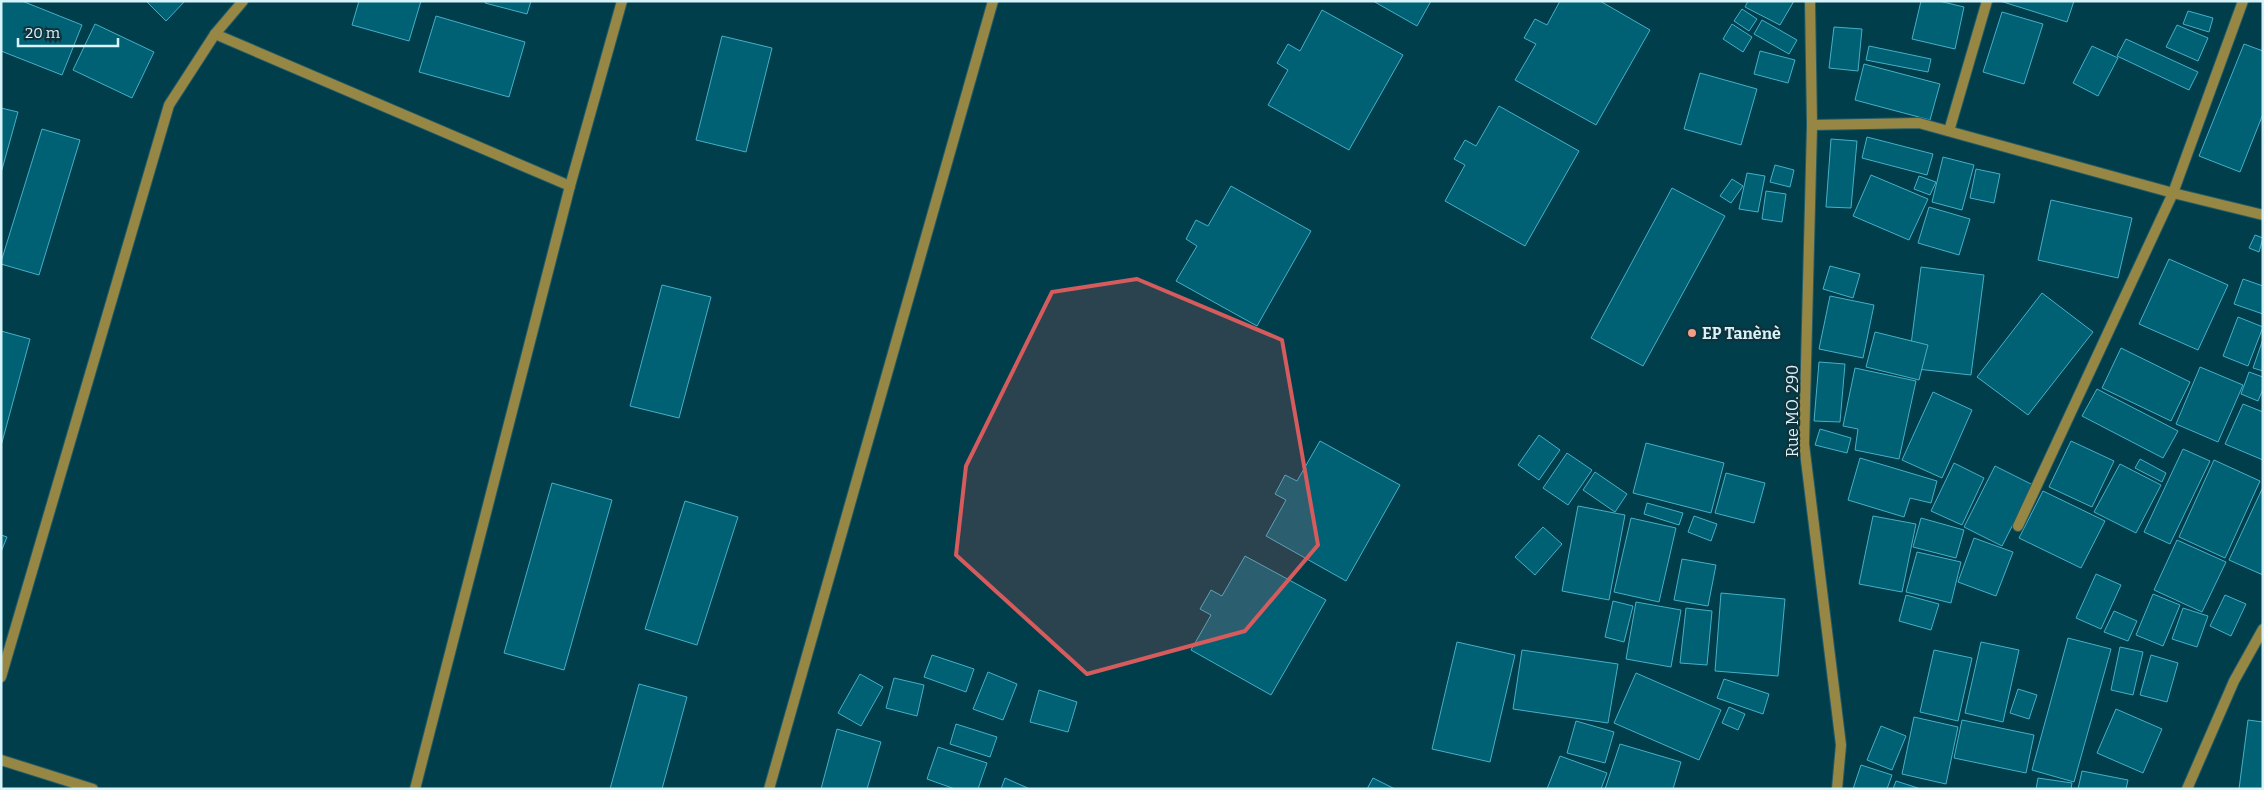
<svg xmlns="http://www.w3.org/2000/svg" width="2264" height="790" viewBox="0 0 2264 790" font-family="Bitter,serif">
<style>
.building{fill:#006174;stroke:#46afc8}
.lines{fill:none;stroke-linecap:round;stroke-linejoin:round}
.lane-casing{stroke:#235b67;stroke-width:12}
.street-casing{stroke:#235b67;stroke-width:12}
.lane{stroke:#968745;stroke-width:10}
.street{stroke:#968745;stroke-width:10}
.marked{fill:#d65b5d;fill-opacity:0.2;stroke:#d65b5d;stroke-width:4;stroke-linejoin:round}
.poi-dot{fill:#f49e86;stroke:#11323a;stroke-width:2}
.labels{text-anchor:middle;stroke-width:4.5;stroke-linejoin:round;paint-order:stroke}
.poi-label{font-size:16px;font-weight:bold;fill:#d8f4fb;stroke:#11323a;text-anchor:start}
.street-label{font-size:16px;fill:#d8f4fb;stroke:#11323a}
</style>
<rect width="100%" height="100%" fill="#003e4b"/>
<g class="building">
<path d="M 1,1 L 22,1 L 82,25 L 62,75 L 1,51 Z"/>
<path d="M 146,1 L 185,1 L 166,21 Z"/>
<path d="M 359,1 L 421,1 L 409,41 L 352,25 Z"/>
<path d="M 485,1 L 531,1 L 527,14 L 485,3 Z"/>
<path d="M 1373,1 L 1431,1 L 1417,26 Z"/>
<path d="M 1560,1 L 1600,1 L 1650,30 L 1596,125 L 1515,80 L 1536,44 L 1524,38 L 1535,19 L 1547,25 Z"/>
<path d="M 1748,1 L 1794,1 L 1780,25 L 1745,7 Z"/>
<path d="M 1921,1 L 1939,1 L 1964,7 L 1955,49 L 1912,39 Z"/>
<path d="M 2000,1 L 2074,1 L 2067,22 Z"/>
<path d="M 1742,9 L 1757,19 L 1749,31 L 1734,21 Z"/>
<path d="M 1322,10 L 1403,55 L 1349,150 L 1268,105 L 1288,70 L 1277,63 L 1288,44 L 1300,51 Z"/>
<path d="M 2188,11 L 2213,18 L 2209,32 L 2183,24 Z"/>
<path d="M 2002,12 L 2043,24 L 2024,84 L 1983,72 Z"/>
<path d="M 436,16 L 525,42 L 509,97 L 419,72 Z"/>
<path d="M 1762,20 L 1797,40 L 1789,54 L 1754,34 Z"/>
<path d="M 95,24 L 154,52 L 132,98 L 73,70 Z"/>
<path d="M 1732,24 L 1752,37 L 1743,52 L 1723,39 Z"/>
<path d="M 2177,25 L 2208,38 L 2198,61 L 2166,47 Z"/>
<path d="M 1834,27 L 1862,29 L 1858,71 L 1829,68 Z"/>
<path d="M 722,36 L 772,48 L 746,152 L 696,140 Z"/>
<path d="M 2126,39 L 2198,72 L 2189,90 L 2117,56 Z"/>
<path d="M 2244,44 L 2263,51 L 2263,114 L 2240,172 L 2199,156 Z"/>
<path d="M 1869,46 L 1931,59 L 1928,72 L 1866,60 Z"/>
<path d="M 2092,46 L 2118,58 L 2098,96 L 2073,83 Z"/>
<path d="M 1760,51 L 1795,60 L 1788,83 L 1754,74 Z"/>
<path d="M 1864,64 L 1940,84 L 1930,120 L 1855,100 Z"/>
<path d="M 1700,73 L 1757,89 L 1741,145 L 1684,129 Z"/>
<path d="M 1499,106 L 1579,151 L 1525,246 L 1445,201 L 1465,165 L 1454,159 L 1465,140 L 1476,146 Z"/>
<path d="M 1,108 L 18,112 L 1,173 Z"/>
<path d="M 42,129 L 80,140 L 39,275 L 1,264 L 1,262 Z"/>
<path d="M 1867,137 L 1933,154 L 1927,175 L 1862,158 Z"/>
<path d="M 1831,139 L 1857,141 L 1851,208 L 1826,207 Z"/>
<path d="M 1943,157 L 1974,165 L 1962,210 L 1932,202 Z"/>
<path d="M 1775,165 L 1794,170 L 1790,187 L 1770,182 Z"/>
<path d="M 1976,169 L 2000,174 L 1994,203 L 1970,198 Z"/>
<path d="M 1747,173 L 1765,176 L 1758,212 L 1739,209 Z"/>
<path d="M 1871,175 L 1928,199 L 1909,240 L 1853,216 Z"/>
<path d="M 1919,176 L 1936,182 L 1930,195 L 1914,189 Z"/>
<path d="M 1732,179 L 1743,186 L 1731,203 L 1720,196 Z"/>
<path d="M 1231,186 L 1311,231 L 1257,326 L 1176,281 L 1197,246 L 1186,239 L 1196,220 L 1208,226 Z"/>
<path d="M 1672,188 L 1725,216 L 1643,366 L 1591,338 Z"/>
<path d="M 1766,191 L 1786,194 L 1782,222 L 1762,219 Z"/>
<path d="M 2051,200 L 2132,218 L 2118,278 L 2038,260 Z"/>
<path d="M 1929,207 L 1970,219 L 1959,255 L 1918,243 Z"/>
<path d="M 2255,235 L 2263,238 L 2259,252 L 2249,248 Z"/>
<path d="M 2169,259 L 2228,285 L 2198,350 L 2139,324 Z"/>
<path d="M 1830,266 L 1860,274 L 1853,298 L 1823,289 Z"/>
<path d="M 1921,267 L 1984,275 L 1971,375 L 1908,368 Z"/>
<path d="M 2243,279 L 2263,286 L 2263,314 L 2234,304 Z"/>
<path d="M 662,285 L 711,297 L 679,418 L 630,406 Z"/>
<path d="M 2042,293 L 2093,332 L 2028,415 L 1977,377 Z"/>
<path d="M 1830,296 L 1874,305 L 1863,358 L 1819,349 Z"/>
<path d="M 2238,317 L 2263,327 L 2248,366 L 2223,356 Z"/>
<path d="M 1,331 L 30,339 L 1,446 Z"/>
<path d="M 1875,332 L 1928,345 L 1919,380 L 1866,367 Z"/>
<path d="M 2263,339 L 2263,371 L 2253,368 Z"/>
<path d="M 2121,348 L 2190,382 L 2171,421 L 2102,388 Z"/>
<path d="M 1819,362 L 1845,364 L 1840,422 L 1814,421 Z"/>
<path d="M 2200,367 L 2243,385 L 2218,442 L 2176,424 Z"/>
<path d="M 1855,368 L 1916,381 L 1899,459 L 1855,450 L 1858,429 L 1843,426 Z"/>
<path d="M 2249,372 L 2263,377 L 2263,389 L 2258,401 L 2241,394 Z"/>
<path d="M 2097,389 L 2178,431 L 2163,458 L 2082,416 Z"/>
<path d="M 1933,392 L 1972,410 L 1942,478 L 1902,460 Z"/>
<path d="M 2243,404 L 2263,412 L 2263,460 L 2225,444 Z"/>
<path d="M 1820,429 L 1851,438 L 1847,453 L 1815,445 Z"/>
<path d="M 1539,435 L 1560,450 L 1539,480 L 1518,465 Z"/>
<path d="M 1320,441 L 1400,485 L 1346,581 L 1266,536 L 1286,500 L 1275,494 L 1285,475 L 1297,481 Z"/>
<path d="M 2071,441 L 2114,461 L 2092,507 L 2049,487 Z"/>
<path d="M 1646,443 L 1724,463 L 1711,513 L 1633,493 Z"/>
<path d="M 2183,449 L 2210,461 L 2170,544 L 2144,532 Z"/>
<path d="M 1567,453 L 1592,470 L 1568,505 L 1543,488 Z"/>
<path d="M 1860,458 L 1937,481 L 1931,503 L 1910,498 L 1904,517 L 1848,500 Z"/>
<path d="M 2140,459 L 2166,473 L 2162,482 L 2135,468 Z"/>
<path d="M 2214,460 L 2260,481 L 2225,558 L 2179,537 Z"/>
<path d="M 1954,463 L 1984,478 L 1962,525 L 1931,511 Z"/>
<path d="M 2120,464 L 2161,485 L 2136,533 L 2094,512 Z"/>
<path d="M 1995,466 L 2033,485 L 2002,546 L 1964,527 Z"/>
<path d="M 1595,472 L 1627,494 L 1615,512 L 1583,490 Z"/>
<path d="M 1726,473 L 1765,483 L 1754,523 L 1715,513 Z"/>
<path d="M 552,483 L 612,500 L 564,670 L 504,653 Z"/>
<path d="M 2263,487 L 2263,575 L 2229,560 Z"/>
<path d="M 2043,491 L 2105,521 L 2081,568 L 2019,538 Z"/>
<path d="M 685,501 L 738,517 L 697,645 L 645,629 Z"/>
<path d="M 1647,503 L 1683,513 L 1679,525 L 1644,514 Z"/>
<path d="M 1578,506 L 1625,515 L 1609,600 L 1562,591 Z"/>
<path d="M 1694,516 L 1717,524 L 1711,541 L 1688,532 Z"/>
<path d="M 1873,516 L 1916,524 L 1902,592 L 1859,584 Z"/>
<path d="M 1631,518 L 1676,528 L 1659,602 L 1614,592 Z"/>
<path d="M 1921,518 L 1964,530 L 1956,558 L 1913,547 Z"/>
<path d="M 1543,527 L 1562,544 L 1535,575 L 1515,557 Z"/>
<path d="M 1,535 L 7,537 L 1,552 Z"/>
<path d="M 1974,538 L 2013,552 L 1996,596 L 1958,582 Z"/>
<path d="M 2177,540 L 2226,562 L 2202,612 L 2154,590 Z"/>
<path d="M 1917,552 L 1961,562 L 1951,603 L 1906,592 Z"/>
<path d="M 1245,556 L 1326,600 L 1271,695 L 1191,650 L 1211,615 L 1200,609 L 1211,590 L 1222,596 Z"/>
<path d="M 1682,559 L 1716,565 L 1708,606 L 1674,600 Z"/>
<path d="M 2096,574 L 2121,585 L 2101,629 L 2076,618 Z"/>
<path d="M 1721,593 L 1785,599 L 1778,676 L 1715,671 Z"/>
<path d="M 2153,594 L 2180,605 L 2163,646 L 2136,635 Z"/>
<path d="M 1906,595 L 1939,604 L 1931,630 L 1899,621 Z"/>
<path d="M 2225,595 L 2246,604 L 2231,636 L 2210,626 Z"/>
<path d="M 1613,601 L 1633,606 L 1624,642 L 1605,637 Z"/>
<path d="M 1636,602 L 1681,610 L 1671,667 L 1626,659 Z"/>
<path d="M 1686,608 L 1712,611 L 1707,665 L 1680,663 Z"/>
<path d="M 2183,608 L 2208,616 L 2197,647 L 2172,639 Z"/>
<path d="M 2114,611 L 2137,621 L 2128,641 L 2104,632 Z"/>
<path d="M 2068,638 L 2111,649 L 2074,782 L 2032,770 Z"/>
<path d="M 1457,642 L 1515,655 L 1490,762 L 1432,749 Z"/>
<path d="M 1981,642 L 2019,650 L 2003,722 L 1965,713 Z"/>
<path d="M 2120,647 L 2143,652 L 2133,695 L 2111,690 Z"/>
<path d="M 1522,650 L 1618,664 L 1608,723 L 1513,709 Z"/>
<path d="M 1934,650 L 1972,658 L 1958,721 L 1920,712 Z"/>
<path d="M 932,655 L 974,669 L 966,692 L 924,677 Z"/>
<path d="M 2151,655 L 2178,663 L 2167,702 L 2140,695 Z"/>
<path d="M 988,672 L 1017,684 L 1003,720 L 973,709 Z"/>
<path d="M 1636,673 L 1721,710 L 1699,760 L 1614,723 Z"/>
<path d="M 860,674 L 883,687 L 861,726 L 838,713 Z"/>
<path d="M 894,678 L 924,685 L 917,716 L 886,708 Z"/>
<path d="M 1724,679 L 1769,694 L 1763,714 L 1717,698 Z"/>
<path d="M 639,684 L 687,697 L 662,789 L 610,789 Z"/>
<path d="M 2018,689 L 2037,695 L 2029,719 L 2010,713 Z"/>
<path d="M 1039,690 L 1077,702 L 1068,732 L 1030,722 Z"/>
<path d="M 1729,707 L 1745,714 L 1738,730 L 1722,723 Z"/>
<path d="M 2116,709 L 2162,729 L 2143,773 L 2097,753 Z"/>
<path d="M 1914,717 L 1958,727 L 1946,784 L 1902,774 Z"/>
<path d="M 1962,720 L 2034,735 L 2026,773 L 1954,758 Z"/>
<path d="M 2248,720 L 2263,722 L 2263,789 L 2239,789 Z"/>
<path d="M 1576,721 L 1614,732 L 1605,763 L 1567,753 Z"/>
<path d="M 956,724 L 997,737 L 990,757 L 950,744 Z"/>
<path d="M 1881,726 L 1906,736 L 1892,770 L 1867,760 Z"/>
<path d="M 837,729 L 881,742 L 867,789 L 821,789 Z"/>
<path d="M 1620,744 L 1681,762 L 1673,789 L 1605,789 Z"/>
<path d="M 938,747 L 987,763 L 978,789 L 955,789 L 927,779 Z"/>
<path d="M 1560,756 L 1607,773 L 1601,789 L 1547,789 Z"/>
<path d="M 1861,765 L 1892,775 L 1887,789 L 1853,789 Z"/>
<path d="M 2082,771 L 2128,780 L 2126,789 L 2078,789 Z"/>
<path d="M 1005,778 L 1030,789 L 1001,789 Z"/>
<path d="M 1373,778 L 1395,789 L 1367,789 Z"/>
<path d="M 2038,778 L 2072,783 L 2071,789 L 2036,789 Z"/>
<path d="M 1896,781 L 1921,789 L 1893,789 Z"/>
</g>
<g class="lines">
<defs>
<g id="lane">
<path d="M 215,34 L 570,186"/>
<path d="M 1812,125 L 1919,123 L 2173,193 L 2018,526"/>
<path d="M 1949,131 L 1987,1"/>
<path d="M 1,677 L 169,105 L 215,34 L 243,1"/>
<path d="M 1,760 L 93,789"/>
<path d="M 415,789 L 570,186 L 622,1"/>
<path d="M 769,789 L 993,1"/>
<path d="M 2187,789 L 2234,681 L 2263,629"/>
</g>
<g id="street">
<path d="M 1810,1 L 1812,125 L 1804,444 L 1841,745 L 1837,789"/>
<path d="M 2243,1 L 2173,193 L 2263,215"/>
</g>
</defs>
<use href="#lane" class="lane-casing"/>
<use href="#street" class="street-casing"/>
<use href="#lane" class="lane"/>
<use href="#street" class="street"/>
</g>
<path class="marked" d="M 1137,279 L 1282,340 L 1318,545 L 1245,631 L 1087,674 L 956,555 L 966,466 L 1052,292 Z"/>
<circle class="poi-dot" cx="1692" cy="333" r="5"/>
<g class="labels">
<g class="poi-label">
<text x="1702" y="339">EP Tanènè</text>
</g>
<g class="street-label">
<text transform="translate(1792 411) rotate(-90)" y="6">Rue MO. 290</text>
</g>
</g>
<rect width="2264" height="790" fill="none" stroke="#d8f4fb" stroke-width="5"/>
<path d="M18 38v8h100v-8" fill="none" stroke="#d8f4fb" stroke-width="2.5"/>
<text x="25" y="38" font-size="15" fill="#d8f4fb" stroke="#11323a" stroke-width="4" paint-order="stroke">20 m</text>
</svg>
